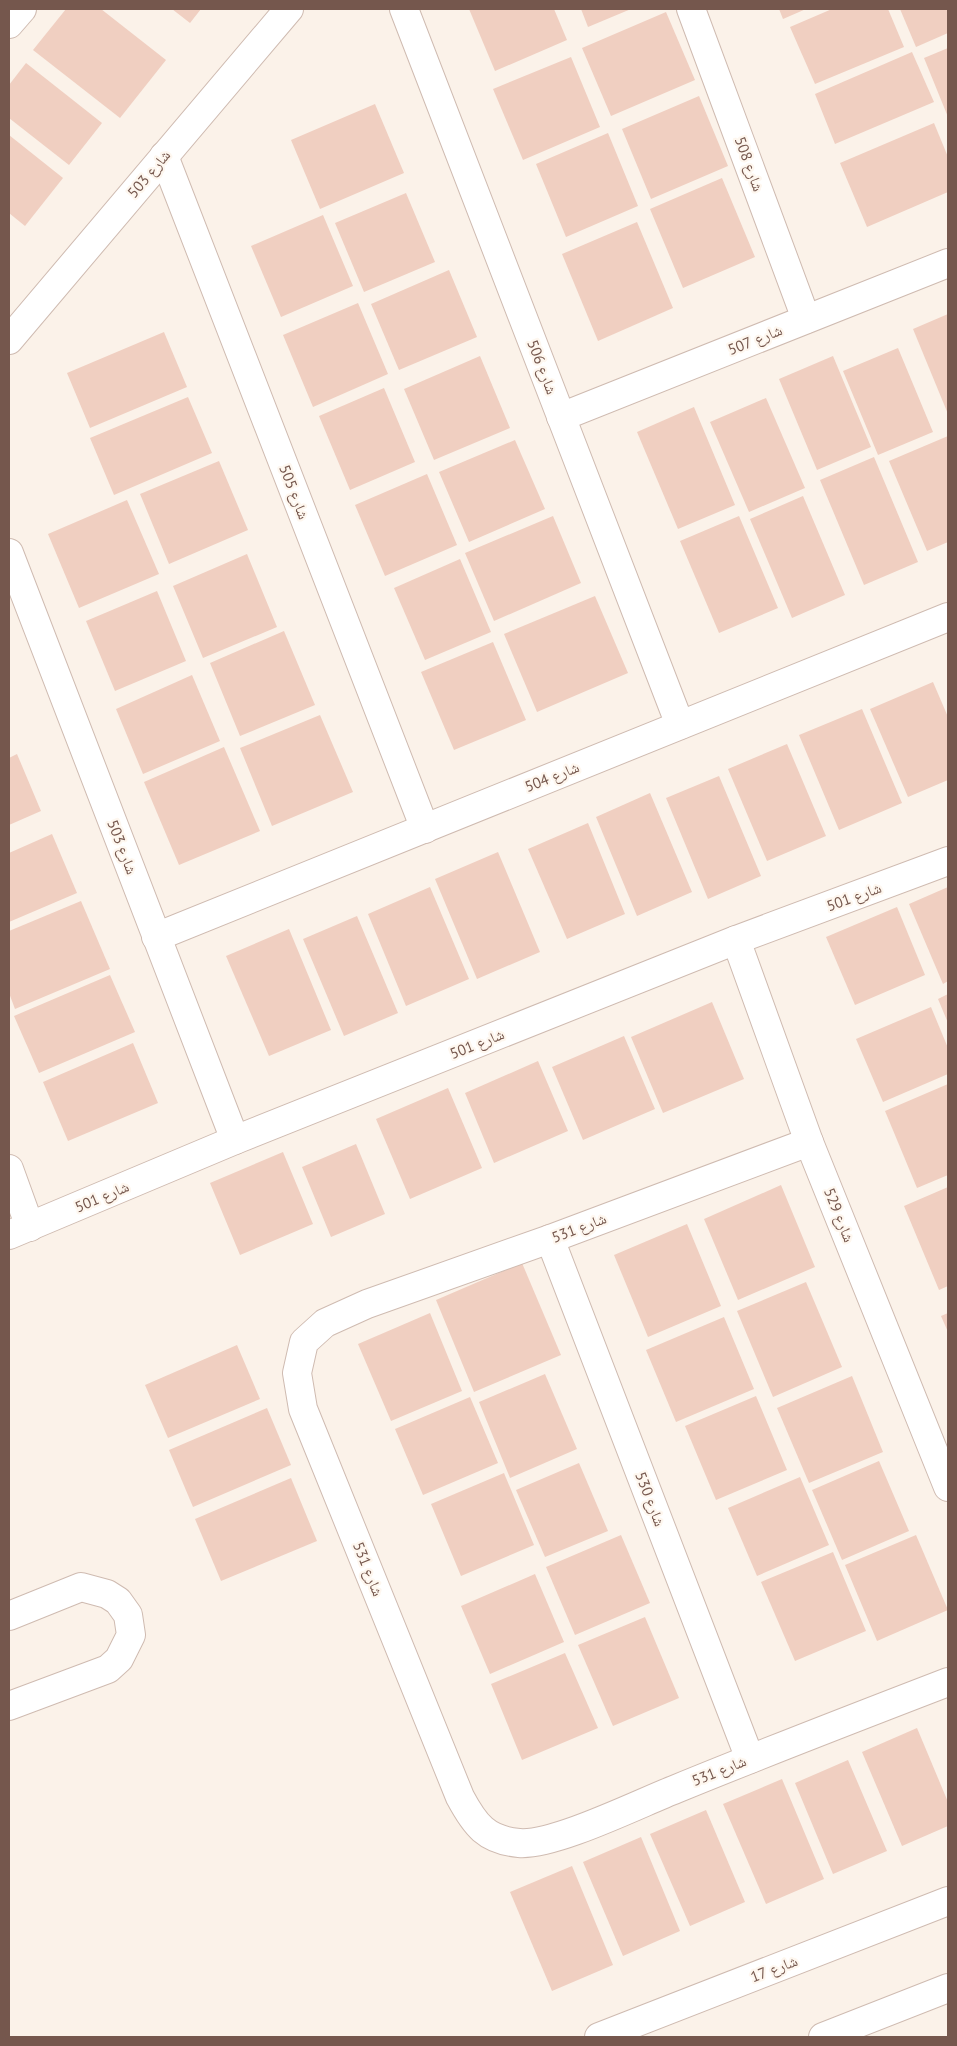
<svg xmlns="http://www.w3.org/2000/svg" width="957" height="2046" viewBox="0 0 957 2046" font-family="'PT Sans','Noto Naskh Arabic',sans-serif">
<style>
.building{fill:#f0cfc1}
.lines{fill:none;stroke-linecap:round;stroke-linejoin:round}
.minor-casing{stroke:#cfbbb1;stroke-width:30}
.minor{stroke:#fff;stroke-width:28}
.labels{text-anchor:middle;stroke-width:4.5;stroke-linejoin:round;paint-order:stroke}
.street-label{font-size:15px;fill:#75574d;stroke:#fef7ef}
</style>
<rect width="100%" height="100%" fill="#fbf2e9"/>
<g class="building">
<path d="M 66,9 L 101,9 L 166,60 L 120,118 L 33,50 Z"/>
<path d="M 172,9 L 201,9 L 190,23 Z"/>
<path d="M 469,9 L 554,9 L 567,40 L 495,71 Z"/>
<path d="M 581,9 L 631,9 L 588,27 Z"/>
<path d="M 779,9 L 806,9 L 783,19 Z"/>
<path d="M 832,9 L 888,9 L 904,47 L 815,84 L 790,27 Z"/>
<path d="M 900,9 L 948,9 L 948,33 L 916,47 Z"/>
<path d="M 666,12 L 695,80 L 611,116 L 582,48 Z"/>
<path d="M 948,48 L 948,117 L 924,58 Z"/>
<path d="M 912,52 L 934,102 L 835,144 L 815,94 Z"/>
<path d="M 571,57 L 600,127 L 523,160 L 493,89 Z"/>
<path d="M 26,63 L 102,123 L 69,165 L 9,118 L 9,85 Z"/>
<path d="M 699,96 L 728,166 L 651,199 L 622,129 Z"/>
<path d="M 375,104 L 404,173 L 320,209 L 291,140 Z"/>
<path d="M 934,123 L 948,157 L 948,192 L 867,227 L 840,163 Z"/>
<path d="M 608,133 L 638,206 L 566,237 L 536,164 Z"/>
<path d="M 9,135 L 63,178 L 25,226 L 9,213 Z"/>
<path d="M 722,178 L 755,257 L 683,288 L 650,209 Z"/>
<path d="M 406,193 L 435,262 L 364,292 L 335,223 Z"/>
<path d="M 323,215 L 353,286 L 281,317 L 251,246 Z"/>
<path d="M 637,222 L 673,308 L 598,341 L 562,254 Z"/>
<path d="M 449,270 L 477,337 L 399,370 L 371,304 Z"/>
<path d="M 358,303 L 388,374 L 313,407 L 283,335 Z"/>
<path d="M 948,314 L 948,414 L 913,329 Z"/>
<path d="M 164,332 L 187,387 L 90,428 L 67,373 Z"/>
<path d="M 898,348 L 933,432 L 878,455 L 843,371 Z"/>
<path d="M 480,356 L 510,428 L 434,460 L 404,389 Z"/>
<path d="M 833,356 L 871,447 L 817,470 L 779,379 Z"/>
<path d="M 384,388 L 415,462 L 350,490 L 319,416 Z"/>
<path d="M 188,397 L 212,453 L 114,495 L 90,438 Z"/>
<path d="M 766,398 L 805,488 L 749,512 L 710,422 Z"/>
<path d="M 694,407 L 735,505 L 678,529 L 637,432 Z"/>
<path d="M 948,436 L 948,542 L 927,551 L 889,461 Z"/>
<path d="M 515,440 L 545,509 L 469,542 L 439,472 Z"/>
<path d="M 874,457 L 918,562 L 864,585 L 820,480 Z"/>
<path d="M 219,461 L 248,530 L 169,564 L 140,494 Z"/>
<path d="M 427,474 L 457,545 L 385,576 L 355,505 Z"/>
<path d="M 803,496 L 845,595 L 792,618 L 750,519 Z"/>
<path d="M 127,500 L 159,574 L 79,608 L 48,534 Z"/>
<path d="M 553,516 L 581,583 L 494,621 L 465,553 Z"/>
<path d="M 739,516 L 778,608 L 719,633 L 680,541 Z"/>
<path d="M 247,554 L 277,627 L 203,658 L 173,586 Z"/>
<path d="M 460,559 L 491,632 L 425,660 L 394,588 Z"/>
<path d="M 157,591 L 186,661 L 115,691 L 86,621 Z"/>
<path d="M 595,596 L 628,673 L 537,712 L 504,634 Z"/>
<path d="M 284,631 L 315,705 L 240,736 L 210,663 Z"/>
<path d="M 493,642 L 526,720 L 454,750 L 421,672 Z"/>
<path d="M 192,675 L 220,741 L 143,774 L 116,709 Z"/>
<path d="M 933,682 L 948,717 L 948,780 L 908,797 L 870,709 Z"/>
<path d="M 862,709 L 902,803 L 839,830 L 799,735 Z"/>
<path d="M 320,715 L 353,792 L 272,826 L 240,748 Z"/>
<path d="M 787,744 L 826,836 L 767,861 L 728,769 Z"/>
<path d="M 224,747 L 260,831 L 179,865 L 144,782 Z"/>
<path d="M 17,754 L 41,811 L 9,825 L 9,758 Z"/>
<path d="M 719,776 L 761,876 L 708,899 L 666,798 Z"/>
<path d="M 650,793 L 692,892 L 637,916 L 596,817 Z"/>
<path d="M 588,823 L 625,914 L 567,939 L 528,849 Z"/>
<path d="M 52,834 L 77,893 L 9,922 L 9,853 Z"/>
<path d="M 498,852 L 540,952 L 477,979 L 435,879 Z"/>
<path d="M 430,887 L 469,979 L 406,1006 L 368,914 Z"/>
<path d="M 948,887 L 948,981 L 943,984 L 909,904 Z"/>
<path d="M 81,901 L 110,969 L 15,1009 L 9,993 L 9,931 Z"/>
<path d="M 897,907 L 925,975 L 855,1005 L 826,937 Z"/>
<path d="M 357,916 L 398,1013 L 344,1036 L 303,939 Z"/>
<path d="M 289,929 L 331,1030 L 269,1056 L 226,956 Z"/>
<path d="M 110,975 L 135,1032 L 39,1073 L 14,1016 Z"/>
<path d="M 948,994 L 948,1023 L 938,999 Z"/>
<path d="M 712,1002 L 744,1079 L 663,1113 L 631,1037 Z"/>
<path d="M 931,1007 L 948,1048 L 948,1074 L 883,1102 L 856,1039 Z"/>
<path d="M 624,1036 L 655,1109 L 583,1140 L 552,1067 Z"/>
<path d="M 133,1043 L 158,1103 L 68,1141 L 43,1082 Z"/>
<path d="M 538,1061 L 568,1131 L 494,1163 L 465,1093 Z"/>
<path d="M 948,1084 L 948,1175 L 917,1188 L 885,1111 Z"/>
<path d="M 448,1088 L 482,1168 L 410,1199 L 376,1119 Z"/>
<path d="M 356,1144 L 385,1214 L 331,1237 L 302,1167 Z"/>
<path d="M 283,1152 L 313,1224 L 240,1255 L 210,1183 Z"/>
<path d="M 781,1185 L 815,1267 L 738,1300 L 704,1219 Z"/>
<path d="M 948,1187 L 948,1286 L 939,1290 L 904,1206 Z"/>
<path d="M 687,1224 L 721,1306 L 648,1337 L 614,1255 Z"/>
<path d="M 522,1263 L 561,1355 L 474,1392 L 436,1300 Z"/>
<path d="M 806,1282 L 842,1367 L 773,1397 L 737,1311 Z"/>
<path d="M 430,1313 L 462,1391 L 391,1421 L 358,1344 Z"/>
<path d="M 948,1313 L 948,1332 L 941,1316 Z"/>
<path d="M 724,1317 L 754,1389 L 676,1422 L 646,1350 Z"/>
<path d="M 237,1345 L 260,1399 L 168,1438 L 145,1385 Z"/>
<path d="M 545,1374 L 577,1449 L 510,1478 L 479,1402 Z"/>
<path d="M 852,1376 L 883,1452 L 809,1483 L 777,1408 Z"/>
<path d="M 756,1396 L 787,1470 L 716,1500 L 685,1426 Z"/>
<path d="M 470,1397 L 498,1463 L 423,1495 L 395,1429 Z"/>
<path d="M 267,1408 L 291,1465 L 193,1507 L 169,1450 Z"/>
<path d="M 879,1461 L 909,1531 L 842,1560 L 812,1490 Z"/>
<path d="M 579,1463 L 608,1531 L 545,1557 L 516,1490 Z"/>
<path d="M 504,1473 L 534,1545 L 461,1576 L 431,1504 Z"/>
<path d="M 800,1477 L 829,1545 L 757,1576 L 728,1508 Z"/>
<path d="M 291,1478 L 317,1541 L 221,1581 L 195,1519 Z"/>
<path d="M 621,1535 L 650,1603 L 575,1635 L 546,1567 Z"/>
<path d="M 916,1535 L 948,1610 L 877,1641 L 845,1565 Z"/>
<path d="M 833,1552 L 866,1631 L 795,1661 L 761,1582 Z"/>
<path d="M 535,1574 L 564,1642 L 490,1674 L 461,1606 Z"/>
<path d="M 645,1617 L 679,1698 L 613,1726 L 578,1645 Z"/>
<path d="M 565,1653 L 598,1728 L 522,1760 L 491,1684 Z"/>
<path d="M 917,1728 L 948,1802 L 948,1826 L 902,1846 L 862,1752 Z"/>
<path d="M 848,1760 L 887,1851 L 833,1874 L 795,1783 Z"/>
<path d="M 782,1779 L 824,1879 L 766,1904 L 723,1804 Z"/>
<path d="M 706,1810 L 745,1902 L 690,1926 L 650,1834 Z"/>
<path d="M 641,1837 L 680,1931 L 623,1956 L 583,1862 Z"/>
<path d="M 572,1866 L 613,1965 L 552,1991 L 510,1892 Z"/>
</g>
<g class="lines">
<defs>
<g id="minor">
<path d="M 404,9 L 680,725"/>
<path d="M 691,9 L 806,319"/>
<path d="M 9,24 L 22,9"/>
<path d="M 164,156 L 425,829"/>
<path d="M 9,340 L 289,9"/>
<path d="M 561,417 L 948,263"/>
<path d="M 9,553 L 235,1140"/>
<path d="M 156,937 L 948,617"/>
<path d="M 736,940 L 809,1142 L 948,1487"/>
<path d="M 809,1142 L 550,1239 L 367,1304 L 325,1323 L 304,1342 L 297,1373 L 303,1409 L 460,1797 C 475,1825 486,1840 519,1843 C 554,1846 640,1803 676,1789 C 766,1752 857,1717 948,1682"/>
<path d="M 9,1169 L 30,1227"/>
<path d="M 9,1235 L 235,1140 L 736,940 L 948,861"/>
<path d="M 550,1239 L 750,1759"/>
<path d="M 9,1616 L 81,1587 L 107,1594 L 118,1601 L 128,1615 L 131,1635 L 119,1659 L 108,1669 L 9,1706"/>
<path d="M 599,2037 L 948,1901"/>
<path d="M 823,2037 L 948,1988"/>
</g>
</defs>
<use href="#minor" class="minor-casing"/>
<use href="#minor" class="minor"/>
</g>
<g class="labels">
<g class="street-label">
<text transform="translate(749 164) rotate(70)" y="5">شارع 508</text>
<text transform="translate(149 174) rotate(-50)" y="5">شارع 503</text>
<text transform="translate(755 340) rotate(-22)" y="5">شارع 507</text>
<text transform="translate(542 367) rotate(69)" y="5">شارع 506</text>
<text transform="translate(294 492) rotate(69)" y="5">شارع 505</text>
<text transform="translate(552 777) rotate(-22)" y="5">شارع 504</text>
<text transform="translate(122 847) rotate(69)" y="5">شارع 503</text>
<text transform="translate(854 897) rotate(-20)" y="5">شارع 501</text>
<text transform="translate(477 1044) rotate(-22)" y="5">شارع 501</text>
<text transform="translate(102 1197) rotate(-23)" y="5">شارع 501</text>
<text transform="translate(839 1215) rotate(68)" y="5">شارع 529</text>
<text transform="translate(579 1228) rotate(-21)" y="5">شارع 531</text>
<text transform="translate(650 1499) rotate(69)" y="5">شارع 530</text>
<text transform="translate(368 1569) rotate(68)" y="5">شارع 531</text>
<text transform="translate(719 1771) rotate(-22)" y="5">شارع 531</text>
<text transform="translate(774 1969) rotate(-21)" y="5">شارع 17</text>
</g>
</g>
<rect width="957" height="2046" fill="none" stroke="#75574d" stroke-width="20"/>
</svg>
